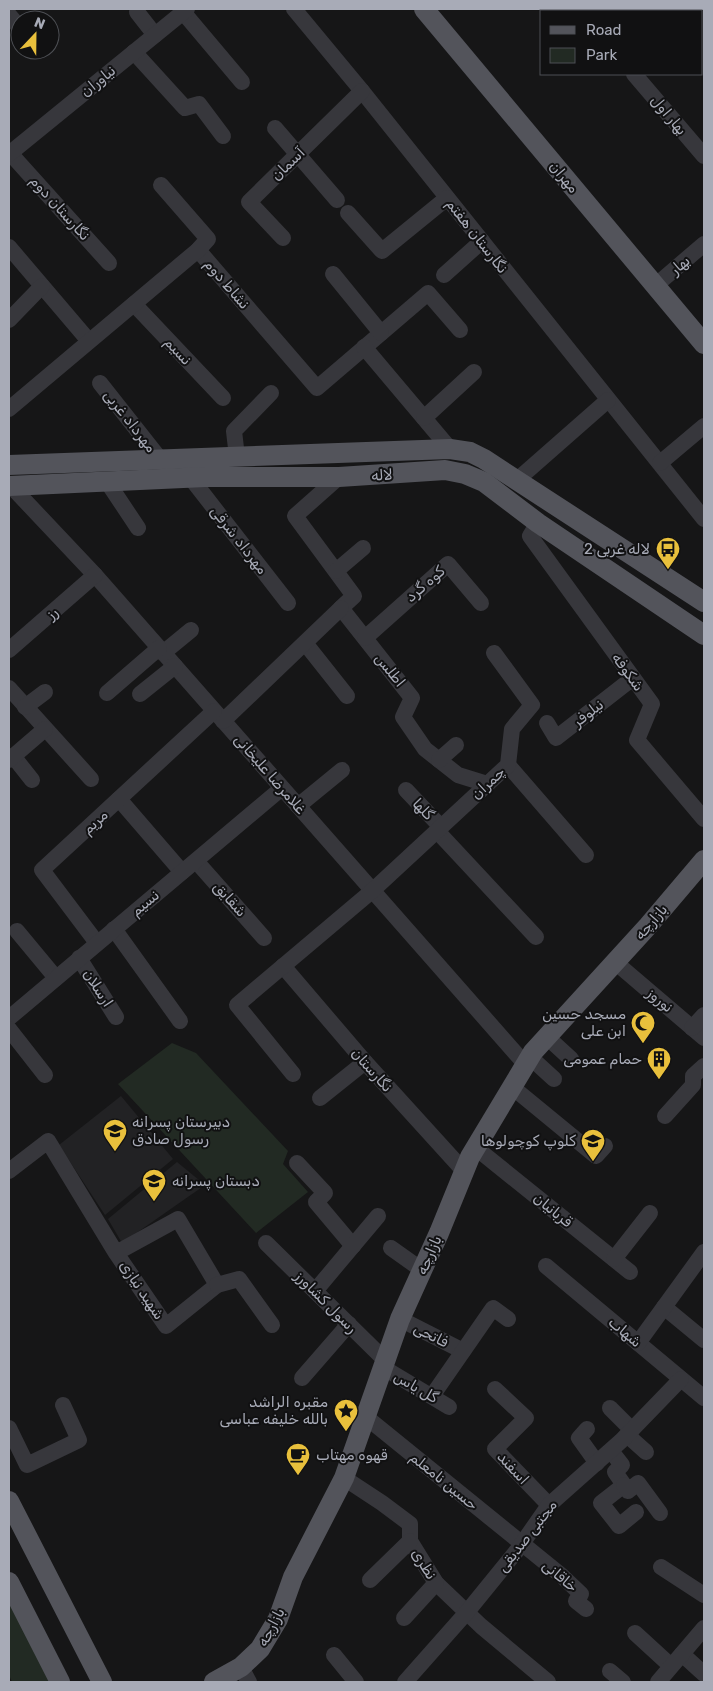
<svg xmlns="http://www.w3.org/2000/svg" width="713" height="1691" viewBox="0 0 713 1691" font-family="Rubik,Cairo,sans-serif">
<style>
.built{fill:#222224}
.green{fill:#222a23}
.lines{fill:none;stroke-linecap:round;stroke-linejoin:round}
.minor{stroke:#37373c;stroke-width:16}
.major{stroke:#53545b;stroke-width:20}
.labels{text-anchor:middle;stroke-width:4;stroke-linejoin:round;paint-order:stroke}
.street-label{font-size:15px;fill:#a8abb7;stroke:#111112}
.poi-label{font-size:15px;fill:#a8abb7;stroke:#111112;text-anchor:end}
</style>
<rect width="100%" height="100%" fill="#161617"/>
<g class="built">
<path d="M 121,1096 L 173,1159 L 105,1215 L 59,1145 Z"/>
<path d="M 177,1162 L 205,1185 L 122,1243 L 108,1219 Z"/>
</g>
<g class="green">
<path d="M 172,1043 L 196,1053 L 288,1151 L 283,1164 L 308,1192 L 256,1233 L 118,1084 Z"/>
<path d="M 9,1600 L 52,1682 L 12,1682 L 9,1675 Z"/>
</g>
<g class="lines">
<g class="minor">
<path d="M 294,9 L 362,91 L 704,519"/>
<path d="M 137,12 L 155,35"/>
<path d="M 183,12 L 242,82"/>
<path d="M 9,15 L 20,28"/>
<path d="M 134,52 L 185,108 L 199,104 L 223,136"/>
<path d="M 634,74 L 704,156"/>
<path d="M 275,128 L 337,200"/>
<path d="M 10,153 L 109,263"/>
<path d="M 9,154 L 187,9"/>
<path d="M 348,213 L 382,251 L 447,198"/>
<path d="M 283,238 L 249,202 L 362,91"/>
<path d="M 9,247 L 89,341"/>
<path d="M 198,250 L 317,388 L 428,293 L 460,330"/>
<path d="M 333,274 L 381,333"/>
<path d="M 444,275 L 482,241"/>
<path d="M 655,286 L 704,244"/>
<path d="M 134,304 L 223,398"/>
<path d="M 9,320 L 42,286"/>
<path d="M 364,347 L 450,449"/>
<path d="M 100,383 L 160,459"/>
<path d="M 9,409 L 198,250 L 208,239 L 161,185"/>
<path d="M 424,418 L 474,372"/>
<path d="M 237,457 L 234,431 L 271,393"/>
<path d="M 660,463 L 704,426"/>
<path d="M 190,477 L 288,603"/>
<path d="M 339,477 L 295,516 L 354,596 L 341,608 L 412,698 L 403,717 L 425,749 L 458,775 L 487,784"/>
<path d="M 106,480 L 138,528"/>
<path d="M 517,480 L 608,400"/>
<path d="M 11,486 L 95,575 L 526,1065"/>
<path d="M 538,523 L 530,536 L 652,704 L 637,740 L 704,819"/>
<path d="M 336,571 L 363,548"/>
<path d="M 365,638 L 448,564 L 481,603"/>
<path d="M 305,643 L 347,696"/>
<path d="M 9,650 L 95,575"/>
<path d="M 163,653 L 191,630"/>
<path d="M 9,688 L 91,779"/>
<path d="M 107,693 L 159,648"/>
<path d="M 140,694 L 175,666"/>
<path d="M 25,707 L 45,692"/>
<path d="M 223,721 L 341,608"/>
<path d="M 547,723 L 556,738 L 633,678"/>
<path d="M 13,756 L 32,780"/>
<path d="M 9,760 L 45,729"/>
<path d="M 439,760 L 456,745"/>
<path d="M 508,765 L 586,855"/>
<path d="M 406,790 L 441,827"/>
<path d="M 119,799 L 182,872"/>
<path d="M 298,806 L 342,770"/>
<path d="M 437,831 L 536,937"/>
<path d="M 196,861 L 264,938"/>
<path d="M 114,929 L 180,1021"/>
<path d="M 17,931 L 56,978"/>
<path d="M 97,943 L 42,870 L 214,711"/>
<path d="M 79,958 L 116,1017"/>
<path d="M 615,962 L 704,1038"/>
<path d="M 283,966 L 365,1062 L 464,1171"/>
<path d="M 9,1018 L 282,788"/>
<path d="M 692,1028 L 704,1015"/>
<path d="M 9,1029 L 45,1075"/>
<path d="M 547,1037 L 571,1059"/>
<path d="M 530,1057 L 554,1079"/>
<path d="M 293,1074 L 237,1005 L 372,891 L 508,765 L 512,729 L 532,705 L 494,653"/>
<path d="M 512,1087 L 596,1156 L 605,1146"/>
<path d="M 320,1098 L 365,1062"/>
<path d="M 665,1116 L 693,1085 L 693,1076 L 704,1066"/>
<path d="M 476,1148 L 630,1272"/>
<path d="M 297,1163 L 325,1193 L 316,1202 L 353,1246"/>
<path d="M 9,1171 L 48,1141 L 116,1253 L 166,1326 L 217,1285 L 178,1219 L 116,1253"/>
<path d="M 266,1243 L 386,1361"/>
<path d="M 391,1248 L 422,1270"/>
<path d="M 614,1259 L 650,1213"/>
<path d="M 546,1266 L 704,1398"/>
<path d="M 217,1285 L 239,1279 L 272,1325"/>
<path d="M 315,1291 L 378,1216"/>
<path d="M 664,1307 L 704,1340"/>
<path d="M 400,1319 L 463,1351"/>
<path d="M 638,1343 L 704,1252"/>
<path d="M 384,1368 L 449,1407"/>
<path d="M 302,1378 L 349,1324"/>
<path d="M 495,1389 L 526,1418 L 495,1449 L 549,1505"/>
<path d="M 432,1396 L 493,1308 L 508,1319"/>
<path d="M 610,1408 L 632,1430"/>
<path d="M 366,1417 L 562,1576 L 581,1594 L 576,1601 L 586,1609"/>
<path d="M 9,1428 L 27,1465 L 79,1440 L 63,1405"/>
<path d="M 587,1429 L 579,1438 L 597,1463"/>
<path d="M 627,1435 L 646,1452"/>
<path d="M 611,1451 L 622,1465 L 615,1472 L 624,1485 L 601,1503 L 619,1526 L 636,1512"/>
<path d="M 344,1478 L 382,1503 L 410,1524 L 410,1541 L 436,1583 L 481,1626 L 548,1682"/>
<path d="M 624,1485 L 628,1491 L 638,1483 L 660,1513"/>
<path d="M 661,1567 L 704,1595"/>
<path d="M 370,1580 L 410,1541"/>
<path d="M 404,1618 L 436,1583"/>
<path d="M 635,1633 L 671,1666"/>
<path d="M 682,1654 L 704,1674"/>
<path d="M 334,1655 L 356,1682"/>
<path d="M 241,1667 L 249,1682"/>
<path d="M 610,1671 L 623,1682"/>
<path d="M 405,1682 L 467,1612 L 519,1548 L 549,1505 L 621,1441 L 681,1379"/>
<path d="M 658,1682 L 704,1628"/>
</g>
<g class="major">
<path d="M 424,9 L 704,344"/>
<path d="M 9,465 L 450,449 L 470,452 L 484,459 L 704,602"/>
<path d="M 9,486 L 205,477 L 339,477 L 445,470 L 465,474 L 484,482 L 538,523 L 704,635"/>
<path d="M 9,1501 L 102,1682"/>
<path d="M 9,1582 L 60,1682"/>
<path d="M 214,1682 L 241,1667 L 260,1649 L 278,1619 L 293,1577 L 344,1478 L 400,1319 L 439,1233 L 470,1157 L 533,1052 L 648,926 L 704,860"/>
</g>
</g>
<defs>
<symbol id="bus-pin" viewBox="-11 -11 22 30"><path d="M0 17L-7.5 6A9.5 9.5 0 1 1 7.5 6Z" fill="#e9c03c" stroke="#111112"/><path d="M-5-6H5V4H4V6H2V4H-2V6H-4V4H-5ZM-3.5-4V0h7V-4ZM-3.5 1.2v1.5H-2V1.2ZM2 1.2v1.5H3.5V1.2Z" fill="#111"/></symbol>
<symbol id="mosque-pin" viewBox="-11 -11 22 30"><path d="M0 17L-7.5 6A9.5 9.5 0 1 1 7.5 6Z" fill="#e9c03c" stroke="#111112"/><path d="M3.5-4.9A6 6 0 1 0 3.5 4.9A5 5 0 1 1 3.5-4.9Z" fill="#111"/></symbol>
<symbol id="building-pin" viewBox="-11 -11 22 30"><path d="M0 17L-7.5 6A9.5 9.5 0 1 1 7.5 6Z" fill="#e9c03c" stroke="#111112"/><path d="M-4-6H4V6H1V3H-1V6H-4ZM-2.5-4.3h1.7v1.8h-1.7ZM.8-4.3h1.7v1.8H.8ZM-2.5-1h1.7V.8h-1.7ZM.8-1h1.7V.8H.8Z" fill="#111"/></symbol>
<symbol id="school-pin" viewBox="-11 -11 22 30"><path d="M0 17L-7.5 6A9.5 9.5 0 1 1 7.5 6Z" fill="#e9c03c" stroke="#111112"/><path d="M0-5L7-2L0 1L-7-2ZM-4 1L0 2.5L4 1V4Q0 6-4 4Z" fill="#111"/></symbol>
<symbol id="sight-pin" viewBox="-11 -11 22 30"><path d="M0 17L-7.5 6A9.5 9.5 0 1 1 7.5 6Z" fill="#e9c03c" stroke="#111112"/><path d="M0-6L1.8-2.2L6-1.7L2.9 1.2L3.7 5.4L0 3.3L-3.7 5.4L-2.9 1.2L-6-1.7L-1.8-2.2Z" fill="#111"/></symbol>
<symbol id="cafe-pin" viewBox="-11 -11 22 30"><path d="M0 17L-7.5 6A9.5 9.5 0 1 1 7.5 6Z" fill="#e9c03c" stroke="#111112"/><path d="M-5.5-4.5H6V0H3Q3 3.5 0 3.5H-2.5Q-5.5 3.5-5.5 0ZM3-3.2v2h1.7v-2ZM-6 4.5H4V6H-6Z" fill="#111"/></symbol>
</defs>
<g fill-rule="evenodd">
<use href="#bus-pin" x="654" y="535" width="28" height="38"/>
<use href="#mosque-pin" x="629" y="1009" width="28" height="38"/>
<use href="#building-pin" x="645" y="1045" width="28" height="38"/>
<use href="#school-pin" x="101" y="1117" width="28" height="38"/>
<use href="#school-pin" x="579" y="1127" width="28" height="38"/>
<use href="#school-pin" x="140" y="1167" width="28" height="38"/>
<use href="#sight-pin" x="332" y="1397" width="28" height="38"/>
<use href="#cafe-pin" x="284" y="1441" width="28" height="38"/>
</g>
<g class="labels">
<g class="street-label">
<text transform="translate(98 81) rotate(-39)" y="5">نیاوران</text>
<text transform="translate(669 115) rotate(50)" y="5">بهار اول</text>
<text transform="translate(288 164) rotate(-44)" y="5">آسمان</text>
<text transform="translate(564 177) rotate(50)" y="5">مهران</text>
<text transform="translate(60 208) rotate(48)" y="5">نگارستان دوم</text>
<text transform="translate(477 236) rotate(52)" y="5">نگارستان هفتم</text>
<text transform="translate(680 265) rotate(-40)" y="5">بهار</text>
<text transform="translate(227 284) rotate(49)" y="5">نشاط دوم</text>
<text transform="translate(178 351) rotate(47)" y="5">نسیم</text>
<text transform="translate(130 421) rotate(52)" y="5">مهرداد غربی</text>
<text transform="translate(382 475) rotate(-4)" y="5">لاله</text>
<text transform="translate(239 540) rotate(52)" y="5">مهرداد شرقی</text>
<text transform="translate(425 584) rotate(-41)" y="5">کوه گرد</text>
<text transform="translate(52 613) rotate(-41)" y="5">رز</text>
<text transform="translate(390 670) rotate(51)" y="5">اطلس</text>
<text transform="translate(628 672) rotate(54)" y="5">شکوفه</text>
<text transform="translate(588 713) rotate(-38)" y="5">نیلوفر</text>
<text transform="translate(270 774) rotate(49)" y="5">غلامرضا علیخانی</text>
<text transform="translate(488 783) rotate(-43)" y="5">چمران</text>
<text transform="translate(423 809) rotate(46)" y="5">گلها</text>
<text transform="translate(95 822) rotate(-43)" y="5">مریم</text>
<text transform="translate(230 899) rotate(48)" y="5">شقایق</text>
<text transform="translate(145 903) rotate(-40)" y="5">نسیم</text>
<text transform="translate(651 922) rotate(-49)" y="5">بازارچه</text>
<text transform="translate(98 988) rotate(57)" y="5">ارسلان</text>
<text transform="translate(660 1000) rotate(40)" y="5">نوروز</text>
<text transform="translate(372 1070) rotate(48)" y="5">نگارستان</text>
<text transform="translate(553 1210) rotate(39)" y="5">قربانیان</text>
<text transform="translate(429 1255) rotate(-66)" y="5">بازارچه</text>
<text transform="translate(142 1290) rotate(56)" y="5">شهید نیازی</text>
<text transform="translate(326 1302) rotate(45)" y="5">رسول کشاورز</text>
<text transform="translate(625 1332) rotate(40)" y="5">شهاب</text>
<text transform="translate(431 1335) rotate(27)" y="5">فاتحی</text>
<text transform="translate(416 1387) rotate(30)" y="5">گل یاس</text>
<text transform="translate(513 1468) rotate(47)" y="5">اسفند</text>
<text transform="translate(444 1481) rotate(39)" y="5">حسین نامعلم</text>
<text transform="translate(527 1536) rotate(-52)" y="5">مجتبی صدیقی</text>
<text transform="translate(424 1564) rotate(58)" y="5">نظری</text>
<text transform="translate(560 1576) rotate(40)" y="5">خاقانی</text>
<text transform="translate(271 1627) rotate(-62)" y="5">بازارچه</text>
</g>
<g class="poi-label">
<text x="650" y="554">لاله غربی 2</text>
<text x="626" y="1019">مسجد حسین<tspan x="626" dy="17">ابن علی</tspan></text>
<text x="642" y="1064">حمام عمومی</text>
<text x="132" y="1127" text-anchor="start">دبیرستان پسرانه<tspan x="132" dy="17">رسول صادق</tspan></text>
<text x="576" y="1146">کلوپ کوچولوها</text>
<text x="172" y="1186" text-anchor="start">دبستان پسرانه</text>
<text x="328" y="1407">مقبره الراشد<tspan x="328" dy="17">بالله خلیفه عباسی</tspan></text>
<text x="316" y="1460" text-anchor="start">قهوه مهتاب</text>
</g>
</g>
<rect width="713" height="1691" fill="none" stroke="#a8abb7" stroke-width="20"/>
<rect x="540" y="10" width="162" height="65" fill="#111112" stroke="#4d4f54"/>
<rect x="550" y="26" width="25" height="8" fill="#53545b" stroke="#4d4f54"/>
<text x="586" y="35" font-size="15" fill="#a8abb7">Road</text>
<rect x="550" y="48" width="25" height="15" fill="#222a23" stroke="#4d4f54"/>
<text x="586" y="60" font-size="15" fill="#a8abb7">Park</text>
<g transform="translate(35 35) rotate(22)"><circle r="24" fill="#111112" stroke="#4d4f54"/>
<path d="M0-4L9 19L0 12L-9 19Z" fill="#e9c03c"/>
<text y="-8" font-size="14" font-weight="bold" text-anchor="middle" fill="#a8abb7">N</text>
</g>
</svg>
